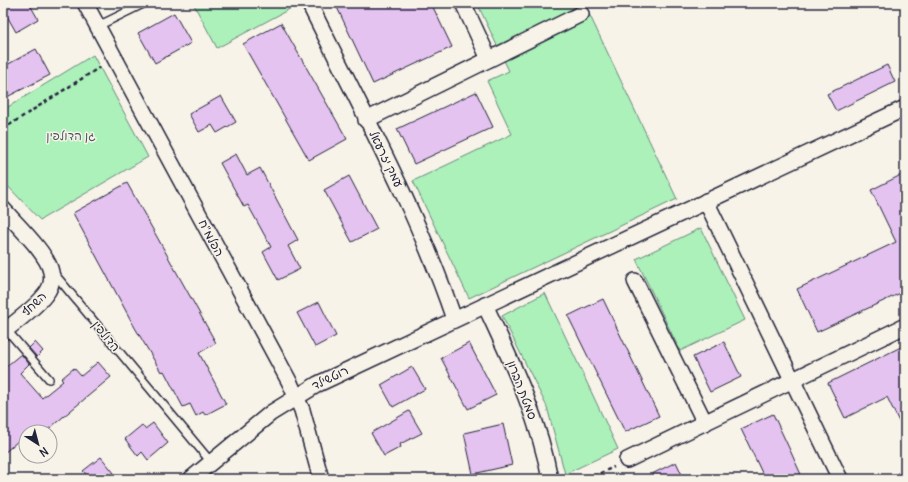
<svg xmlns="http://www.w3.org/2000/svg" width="908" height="482" viewBox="0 0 908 482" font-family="Delius,'Playpen Sans Hebrew',sans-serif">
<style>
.green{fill:#acf0ba;stroke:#67897a}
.building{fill:#e4c3f0;stroke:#22223b}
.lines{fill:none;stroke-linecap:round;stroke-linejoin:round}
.service-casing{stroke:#22223b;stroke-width:10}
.minor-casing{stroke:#22223b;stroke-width:18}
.path{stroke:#22223b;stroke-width:2.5;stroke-dasharray:4 3;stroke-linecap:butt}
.service{stroke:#f7f3e8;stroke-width:7}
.minor{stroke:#f7f3e8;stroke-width:15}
.labels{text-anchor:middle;stroke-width:3;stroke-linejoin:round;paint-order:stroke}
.park-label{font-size:12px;fill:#44565b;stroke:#f7f3e8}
.street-label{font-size:12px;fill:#22223b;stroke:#f7f3e8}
</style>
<rect width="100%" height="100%" fill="#f7f3e8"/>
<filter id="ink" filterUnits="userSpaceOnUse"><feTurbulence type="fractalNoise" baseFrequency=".025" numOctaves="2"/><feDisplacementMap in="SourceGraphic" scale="8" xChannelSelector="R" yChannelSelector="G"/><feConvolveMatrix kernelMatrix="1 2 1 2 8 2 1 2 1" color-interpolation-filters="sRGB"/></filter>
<g filter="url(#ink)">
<g class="green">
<path d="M 193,3 L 296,3 L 297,5 L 217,48 Z"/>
<path d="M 477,3 L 584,3 L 677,199 L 469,298 L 413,181 L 512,134 L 487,81 L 509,71 Z"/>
<path d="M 93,55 L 148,157 L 40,220 L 3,181 L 3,110 Z"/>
<path d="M 701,228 L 745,320 L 680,351 L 636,259 Z"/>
<path d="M 545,293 L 618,449 L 565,474 L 547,407 L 502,316 Z"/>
</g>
<g class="building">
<path d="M 3,3 L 29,3 L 38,19 L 16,32 L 3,9 Z"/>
<path d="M 335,3 L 431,3 L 452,47 L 373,84 Z"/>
<path d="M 174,13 L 191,43 L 155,63 L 138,33 Z"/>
<path d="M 281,23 L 347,139 L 309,160 L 243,44 Z"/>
<path d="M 36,49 L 50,75 L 3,99 L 3,67 Z"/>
<path d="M 887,65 L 895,82 L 836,111 L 827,94 Z"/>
<path d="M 476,92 L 493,127 L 414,164 L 397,129 Z"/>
<path d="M 221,96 L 236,122 L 217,133 L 212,125 L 199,132 L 189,114 Z"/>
<path d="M 236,154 L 247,175 L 260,168 L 298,240 L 288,246 L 300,269 L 278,280 L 263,252 L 271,247 L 248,205 L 244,207 L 220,163 Z"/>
<path d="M 905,173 L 905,291 L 817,332 L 797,289 L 896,242 L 871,190 Z"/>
<path d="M 349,176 L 377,229 L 352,242 L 324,190 Z"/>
<path d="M 127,183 L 216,343 L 199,353 L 226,404 L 205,415 L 203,412 L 196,416 L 190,404 L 183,407 L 164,371 L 161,372 L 134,326 L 73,213 Z"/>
<path d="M 603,299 L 659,416 L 625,432 L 568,316 Z"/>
<path d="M 319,302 L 336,336 L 315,347 L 297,313 Z"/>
<path d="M 35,342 L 43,351 L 37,357 L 29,348 Z"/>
<path d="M 724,342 L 741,377 L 710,392 L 693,357 Z"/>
<path d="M 469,343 L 496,395 L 468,409 L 441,358 Z"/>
<path d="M 905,345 L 905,434 L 887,397 L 845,418 L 828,383 Z"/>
<path d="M 21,354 L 29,364 L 20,373 L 42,398 L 63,381 L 61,379 L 74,368 L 81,376 L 98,362 L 111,377 L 45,432 L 26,432 L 26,434 L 3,454 L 3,369 Z"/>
<path d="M 412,367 L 425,389 L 393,407 L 381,385 Z"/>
<path d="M 409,411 L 422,433 L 400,444 L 401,447 L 384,456 L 371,433 Z"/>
<path d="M 773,414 L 789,448 L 803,479 L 765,479 L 741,429 Z"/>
<path d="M 153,423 L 168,443 L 148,460 L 142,452 L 138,456 L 125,439 L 142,425 L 145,429 Z"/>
<path d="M 503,424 L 512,465 L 473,474 L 464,433 Z"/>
<path d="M 101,457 L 114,473 L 105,479 L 91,479 L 83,471 Z"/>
<path d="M 676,462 L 684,479 L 642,479 Z"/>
</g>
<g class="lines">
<defs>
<g id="service">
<path d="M 98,26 L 145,3"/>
<path d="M 53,272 L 211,462"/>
<path d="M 6,329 L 49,379"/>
</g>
<g id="minor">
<path d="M 85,3 L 290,383 L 302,410 L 321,479"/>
<path d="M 309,3 C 360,107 417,210 454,319"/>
<path d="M 463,3 L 489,59"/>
<path d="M 366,120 L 581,14"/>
<path d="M 706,201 L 840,479"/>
<path d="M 3,209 C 16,224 48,254 51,272 C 53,281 50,289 45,295 C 34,309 17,321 3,332"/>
<path d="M 635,281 L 705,423"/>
<path d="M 485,305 C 511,361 539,418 550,479"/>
<path d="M 627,460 L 905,326"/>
<path d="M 191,479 L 271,413 L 318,384 L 905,108"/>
<path d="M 904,479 L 905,479"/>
</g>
</defs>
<use href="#service" class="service-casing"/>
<use href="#minor" class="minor-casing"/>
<g class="path">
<path d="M 3,129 L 100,67"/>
<path d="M 587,479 L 614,467"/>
</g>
<use href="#service" class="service"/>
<use href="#minor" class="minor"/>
</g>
</g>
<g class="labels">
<g class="park-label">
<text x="71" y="140">גן הדולפין</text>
</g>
<g class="street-label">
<text transform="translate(386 159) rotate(64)" y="4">עמק יזרעאל</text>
<text transform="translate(211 238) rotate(62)" y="4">הפלמ"ח</text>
<text transform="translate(34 304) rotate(-44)" y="4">השחף</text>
<text transform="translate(106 336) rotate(50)" y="4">הדולפין</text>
<text transform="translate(330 378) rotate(-26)" y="4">רוטשילד</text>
<text transform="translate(522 390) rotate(69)" y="4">סמטת הברון</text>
</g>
</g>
<rect width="908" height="482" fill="none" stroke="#f7f3e8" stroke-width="16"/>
<rect x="8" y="8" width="892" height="466" fill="none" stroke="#22223b" stroke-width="1.5" filter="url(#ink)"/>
<g transform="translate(38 444) rotate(144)"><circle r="19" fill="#f7f3e8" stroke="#a29fa3"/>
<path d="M0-3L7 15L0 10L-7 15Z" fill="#22223b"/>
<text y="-6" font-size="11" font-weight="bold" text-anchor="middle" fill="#22223b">N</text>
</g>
</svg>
